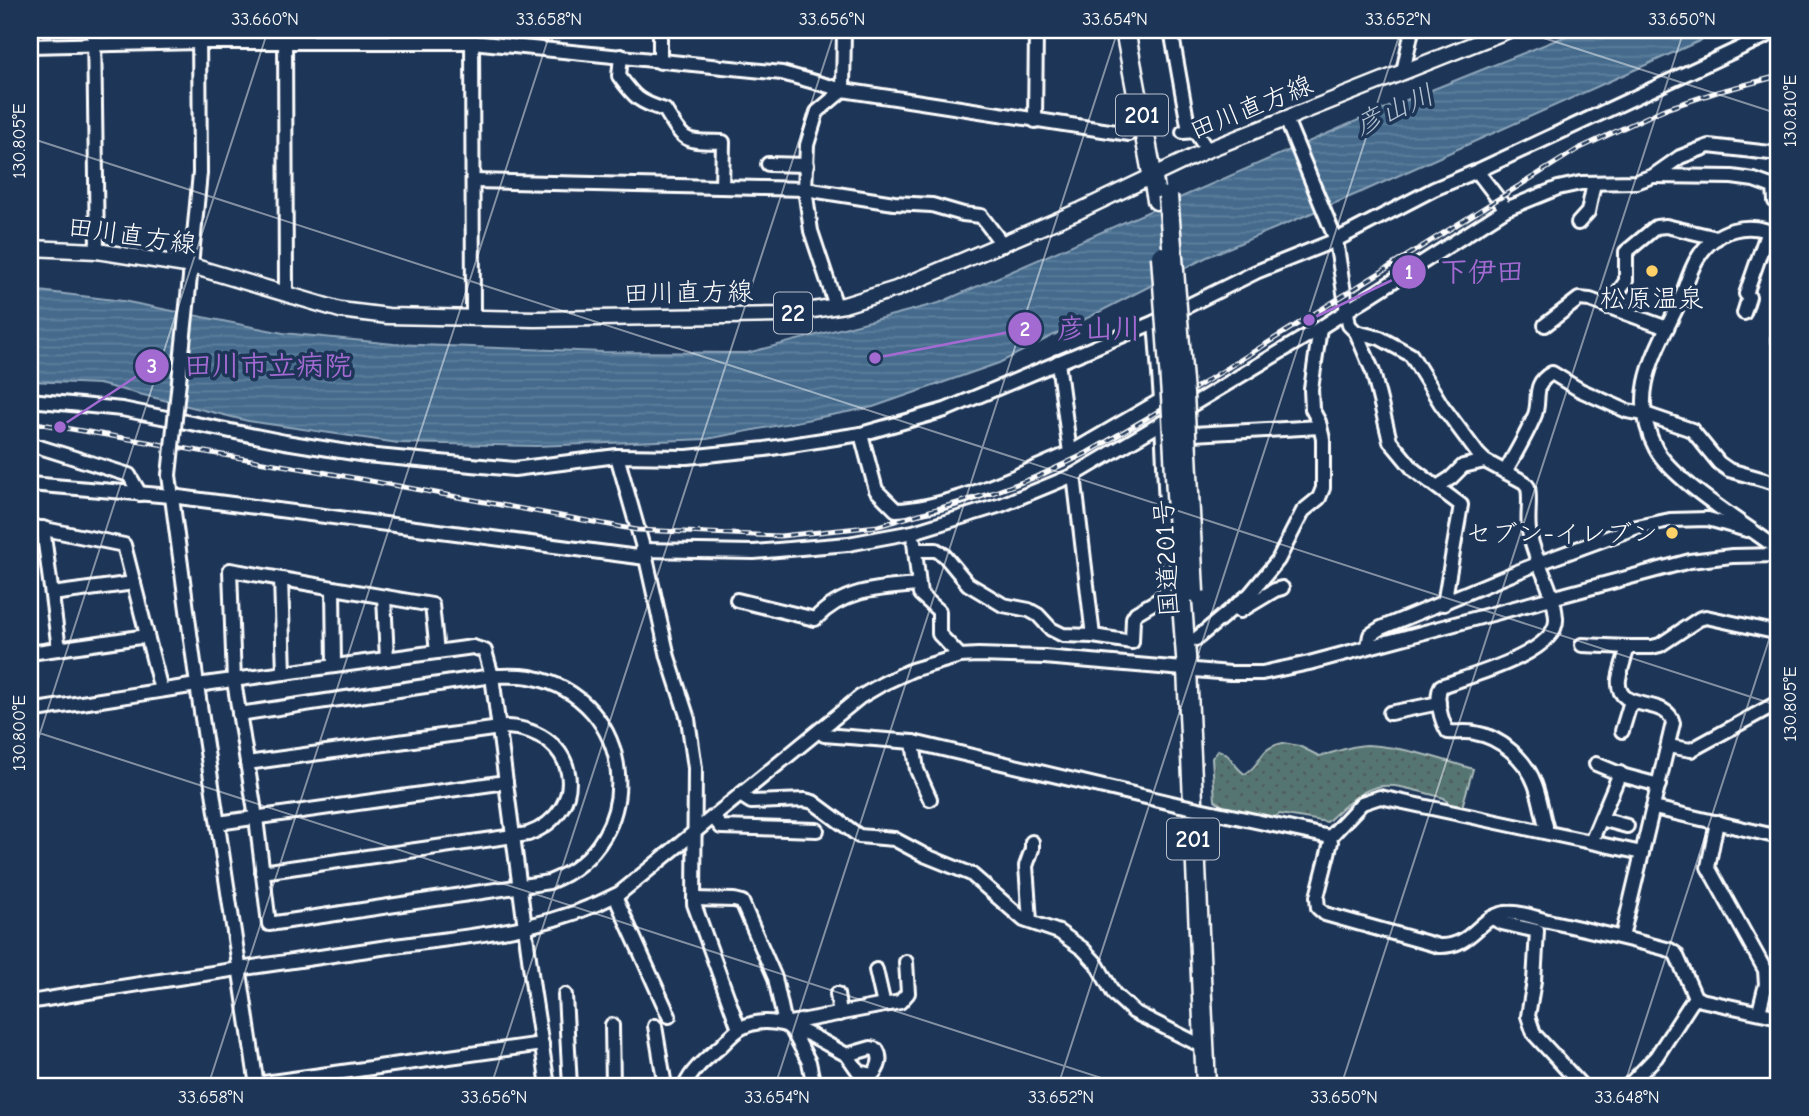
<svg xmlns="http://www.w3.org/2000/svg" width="1809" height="1116" viewBox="0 0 1809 1116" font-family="'Comic Neue','Klee One',sans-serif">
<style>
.grass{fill:url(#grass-dots);stroke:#aabab9;stroke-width:2}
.water{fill:url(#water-rules);stroke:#8fa6ba;stroke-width:2}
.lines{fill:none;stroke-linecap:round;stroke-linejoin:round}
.stream{stroke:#8fa6ba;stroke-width:2.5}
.minor-tunnel{stroke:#344968;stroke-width:12;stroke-dasharray:12 6;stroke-linecap:butt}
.minor-casing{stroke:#fff;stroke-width:18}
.major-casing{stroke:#fff;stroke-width:19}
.highway-casing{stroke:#fff;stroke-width:23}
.minor{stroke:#1d3557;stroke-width:12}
.major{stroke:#1d3557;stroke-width:14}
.highway{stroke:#1d3557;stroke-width:18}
.rail-casing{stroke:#fff;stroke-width:5}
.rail{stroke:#1d3557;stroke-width:2.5;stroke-dasharray:8;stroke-linecap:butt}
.minor-bridge-casing{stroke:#fff;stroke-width:18;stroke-linecap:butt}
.highway-bridge-casing{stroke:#fff;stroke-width:23;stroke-linecap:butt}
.minor-bridge{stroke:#1d3557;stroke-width:12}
.highway-bridge{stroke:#1d3557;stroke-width:18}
.ticks{fill:none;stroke:#fff;stroke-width:2;stroke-opacity:0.45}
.poi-dot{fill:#ffd166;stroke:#1d3557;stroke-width:2.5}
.labels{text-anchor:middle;stroke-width:7;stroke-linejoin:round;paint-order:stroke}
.shield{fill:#1d3557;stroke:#bbc2cd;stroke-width:2}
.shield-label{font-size:24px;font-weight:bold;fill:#fff}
.street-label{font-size:26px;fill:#fff;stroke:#1d3557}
.poi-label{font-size:26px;fill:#fff;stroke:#1d3557}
.water-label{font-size:28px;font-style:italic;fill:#b4c3d1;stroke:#1d3557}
.leader{fill:none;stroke:#a36bd2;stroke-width:2.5}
.callout-dot{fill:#a36bd2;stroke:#1d3557;stroke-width:2.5}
.mark-label{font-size:21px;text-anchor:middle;font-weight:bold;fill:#fff}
.callout-label{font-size:28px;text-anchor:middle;font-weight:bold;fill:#a36bd2;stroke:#1d3557;stroke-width:7;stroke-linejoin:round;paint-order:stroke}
.neatline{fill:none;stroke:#fff;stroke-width:2.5}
.ticks-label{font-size:18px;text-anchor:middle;fill:#fff}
</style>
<defs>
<pattern id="grass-dots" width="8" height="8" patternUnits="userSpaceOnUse" patternTransform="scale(1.75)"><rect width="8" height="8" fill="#557473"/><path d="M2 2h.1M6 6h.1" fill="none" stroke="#505c5c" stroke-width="1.8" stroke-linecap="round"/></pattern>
<pattern id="water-rules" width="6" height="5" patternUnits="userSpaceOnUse" patternTransform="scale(1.75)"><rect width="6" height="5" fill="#446a8c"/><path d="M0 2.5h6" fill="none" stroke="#60809d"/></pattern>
</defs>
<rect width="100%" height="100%" fill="#1d3557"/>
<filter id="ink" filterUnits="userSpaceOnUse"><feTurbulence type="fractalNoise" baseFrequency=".0143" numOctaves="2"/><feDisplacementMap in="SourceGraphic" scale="14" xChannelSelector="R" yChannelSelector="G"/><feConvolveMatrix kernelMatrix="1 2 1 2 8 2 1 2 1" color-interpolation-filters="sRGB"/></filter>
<g filter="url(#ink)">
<path class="grass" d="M 1283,743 L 1299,746 L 1319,756 C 1334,753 1352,745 1367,745 C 1404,747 1438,758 1473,769 L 1462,807 L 1449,804 L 1444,798 C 1382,781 1375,776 1327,822 L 1280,814 L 1273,818 L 1225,808 L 1215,800 L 1212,758 L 1218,750 C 1232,754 1234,768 1245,774 C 1264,763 1257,748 1283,743 Z"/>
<path class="water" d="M 1581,30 L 1724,30 L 1366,190 L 1207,257 L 999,363 L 873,407 L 707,439 L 536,446 L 398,443 L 248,421 L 99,384 L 30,381 L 30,290 L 123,301 L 283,333 L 394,344 L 603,352 L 747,353 L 939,303 L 1379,111 Z"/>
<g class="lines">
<path class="stream" d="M 30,38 L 92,38"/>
<path class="minor-tunnel" d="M 1138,134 L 1183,132"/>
<defs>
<g id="minor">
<path d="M 94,30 L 97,251"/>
<path d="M 285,30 L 286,293"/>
<path d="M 472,30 L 473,317"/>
<path d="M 1171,30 L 1189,131"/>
<path d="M 30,46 L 199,42 L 472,42 L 782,73 L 843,90 L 1129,134"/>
<path d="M 621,56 L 619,76 C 635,98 639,102 665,110 C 686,144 684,141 723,142 L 722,187"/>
<path d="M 660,62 L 660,30"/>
<path d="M 1403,72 L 1412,30"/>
<path d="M 1286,119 L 1336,240 L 1349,325 L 1356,332 L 1380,338 L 1411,355 L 1441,404 L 1478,454 L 1485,461 L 1524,482 L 1528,487 C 1531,503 1526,520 1530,536 C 1536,564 1554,589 1556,618 C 1559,653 1467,677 1441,686 C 1435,698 1441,721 1448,732 C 1457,733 1466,731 1475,733 C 1501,737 1526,760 1535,784 C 1540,797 1542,812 1546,826 L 1545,832"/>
<path d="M 1035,121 L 1036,30"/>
<path d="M 1183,132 L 1195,131 L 1207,150"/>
<path d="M 768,164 L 807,165"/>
<path d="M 1477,171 L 1506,209"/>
<path d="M 1653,176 L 1732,177 L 1754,180 L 1779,189"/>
<path d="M 473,181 L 805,189 L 894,203 L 932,205 L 963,214 L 981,216 L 1003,245"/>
<path d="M 1774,187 L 1775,201 L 1779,203"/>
<path d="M 1578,223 L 1588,212 L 1594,183"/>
<path d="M 1779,236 C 1748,219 1715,229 1697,259 C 1689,272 1685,289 1679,303 C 1656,352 1627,394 1656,449 C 1673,481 1748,526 1779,550"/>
<path d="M 189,287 L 200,173 L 199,30"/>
<path d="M 836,306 L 811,231 L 805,189 L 807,145 L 817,112 L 843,90 L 844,30"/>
<path d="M 1608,307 L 1626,281 L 1626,252 L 1656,227 L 1666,226 L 1717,238"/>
<path d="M 1744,313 L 1749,297 L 1746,294 L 1768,231"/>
<path d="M 1545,325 L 1579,299 L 1590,300 L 1667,328"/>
<path d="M 1356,332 L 1373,372 L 1390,441 L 1414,470 L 1461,505 L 1444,604"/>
<path d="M 1778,339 L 1779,336"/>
<path d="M 30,400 L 122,409 L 285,442 L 366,455 L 514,469 L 617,456 L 687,457 L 765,449 L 861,434 L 945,410 L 1155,322 L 1256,272 L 1336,240 L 1434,189 L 1477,171 L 1779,30"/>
<path d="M 861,434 L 876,490 L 896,510 C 947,509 1023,473 1070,453 L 1058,362"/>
<path d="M 1193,434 L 1320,427"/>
<path d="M 30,444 L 129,475 L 140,494"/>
<path d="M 1070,453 L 1161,400 L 1155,322"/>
<path d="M 617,456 L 646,558 L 668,657 L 688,719 L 695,768 L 694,904 L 739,1029"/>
<path d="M 1505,472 C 1515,454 1526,436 1534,417 C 1542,401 1530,385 1552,373 L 1580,390 L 1627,411 L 1645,414 L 1692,430 L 1719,463 L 1729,470 L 1779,484"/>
<path d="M 169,475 L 197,685 L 257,1086"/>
<path d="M 30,484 L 171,496 L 646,558"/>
<path d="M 1437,487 L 1451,478 L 1463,466 L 1485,461"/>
<path d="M 30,526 L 124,545 L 161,690"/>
<path d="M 43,528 L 59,649"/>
<path d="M 914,542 L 920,594 L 939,611 L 939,634 L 960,656"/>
<path d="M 642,550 L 754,552 L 848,544 L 913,532 L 1001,505 L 1074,475 L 1160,424 L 1320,328 L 1506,209 L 1558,188 L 1581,183 L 1636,182 L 1653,176 L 1680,157 L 1709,146 L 1779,154"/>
<path d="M 915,550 L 936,550 L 944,555 L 968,584 L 1003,605 L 1029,610 L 1038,615 L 1051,629 L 1063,635 L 1093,636 L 1074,475"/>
<path d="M 281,579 L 284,673"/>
<path d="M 333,588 L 334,666"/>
<path d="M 52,594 L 134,583"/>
<path d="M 384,597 L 387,659"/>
<path d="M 737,600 L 815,619 C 844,589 879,588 918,585"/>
<path d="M 1240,611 L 1275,590 L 1282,588"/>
<path d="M 1093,636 L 1132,642 L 1133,618 L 1136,613 L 1158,600 L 1170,588 L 1162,423"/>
<path d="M 1196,639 L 1250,594 L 1278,560 L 1303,511 L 1319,498 L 1323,488 L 1323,439 L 1319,422 L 1312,409 L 1311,389 L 1320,328"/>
<path d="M 1582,645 L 1628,647"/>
<path d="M 1368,646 L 1370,635 L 1381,628 L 1539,563 L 1637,527 L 1670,520 L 1708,519 L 1747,530"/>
<path d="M 30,653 L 147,636"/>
<path d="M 30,711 L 197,685 L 473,647 L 485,651 L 492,676 L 533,988 L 548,1086"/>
<path d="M 1390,713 L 1439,703"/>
<path d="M 239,714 L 492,676 C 505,676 518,675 530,677 C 637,697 651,843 549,882 L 269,924 L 256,818 L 234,681 L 230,570 L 432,605 L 437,652"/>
<path d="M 820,730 L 824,735 L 913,742 L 1180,805"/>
<path d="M 1622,731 L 1631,701"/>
<path d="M 913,742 L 917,770 L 930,799"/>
<path d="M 1668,746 L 1691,750 L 1779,702"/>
<path d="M 247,763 L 507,727 C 579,731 591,811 528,834 L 262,872"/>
<path d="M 1596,764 L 1625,776 L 1659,785"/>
<path d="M 740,795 L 751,802 L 805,800 L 813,802 L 859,836 L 894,839 L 924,855 L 971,874 L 1024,920 L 1059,932 L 1083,949 L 1096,963 L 1114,994 L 1134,1012 L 1204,1047"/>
<path d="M 1654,808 L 1779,837"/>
<path d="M 1213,812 L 1330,837"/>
<path d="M 713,817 L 721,827 L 817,830"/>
<path d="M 1601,819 L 1627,826"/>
<path d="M 1717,822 L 1708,867 L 1765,970 L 1766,984 L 1759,1012"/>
<path d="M 218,823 L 506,782"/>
<path d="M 1591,842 L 1620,773"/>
<path d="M 1642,853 L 1380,797 L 1362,803 L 1330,837 L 1331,842 L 1317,897 L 1318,908 L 1325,914 L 1439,946 C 1473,947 1477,918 1505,913 C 1519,911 1535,918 1548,921 C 1589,930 1630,939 1670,950 L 1676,954 L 1695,997 L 1701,1000 L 1779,1017"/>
<path d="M 615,896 L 669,1016"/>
<path d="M 694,899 L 734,900 L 742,902 L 775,978 L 785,1024 L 792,1030 L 809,1062 L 814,1086"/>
<path d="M 1492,918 L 1502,923 L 1537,931 L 1534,981 L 1528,1016 L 1534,1034 L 1582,1086"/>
<path d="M 1030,921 L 1026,866 L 1032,849 L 1032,842"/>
<path d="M 1622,937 L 1673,723 C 1667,695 1615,715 1619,679 C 1621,668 1625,657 1628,647 L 1652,647 L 1660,645 L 1699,619 L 1706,617 L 1779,633"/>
<path d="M 876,970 L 884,1005"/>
<path d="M 837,994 L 840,1014"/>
<path d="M 565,995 L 570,1086"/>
<path d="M 30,1002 C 149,981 268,965 388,947 C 471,935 543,933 620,893 L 860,697 L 884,683 L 912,670 L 960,656 L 978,655 L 1044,657 L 1230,673 L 1262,673 L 1309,663 L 1690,561 L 1732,556 L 1779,555"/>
<path d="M 785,1024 L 900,1002 L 908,993 L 906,962"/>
<path d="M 612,1025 L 613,1086"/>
<path d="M 655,1026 L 665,1086"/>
<path d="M 257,1084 L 542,1044"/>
<path d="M 685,1086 C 692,1069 707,1058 721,1046 C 727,1040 734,1032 741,1028 C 777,1009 816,1039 847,1055 L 871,1048 L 877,1050 C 882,1059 879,1068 872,1075 L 859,1072 L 847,1055"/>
<path d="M 1628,1086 L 1656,1057 L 1695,997"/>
</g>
<path id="major" d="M 30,248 L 97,251 L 192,266 L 340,310 L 388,316 L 535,319 L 782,315 L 844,305 L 896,289 L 1079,211 L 1207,150 L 1509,30"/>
<g id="highway">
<path d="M 1125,30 L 1157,200"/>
<path d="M 1181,591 L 1187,669 L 1206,1086"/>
</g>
</defs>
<use href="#minor" class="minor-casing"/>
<use href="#major" class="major-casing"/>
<use href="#highway" class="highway-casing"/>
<use href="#minor" class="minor"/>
<use href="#major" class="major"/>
<use href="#highway" class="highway"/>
<defs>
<path id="rail" d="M 30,422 L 322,472 L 637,530 L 780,536 L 878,526 L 992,493 L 1039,476 L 1087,453 L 1144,420 L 1578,149 L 1662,110 L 1717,92 L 1779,76"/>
</defs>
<use href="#rail" class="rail-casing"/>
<use href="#rail" class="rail"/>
<defs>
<g id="minor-bridge">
<path d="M 169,475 L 189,287"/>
<path d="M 1180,805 L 1213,812"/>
</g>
<g id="highway-bridge">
<path d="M 1168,196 L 1184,394 L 1194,592"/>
<path d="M 1161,256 L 1171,396 L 1181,591"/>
</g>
</defs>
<use href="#minor-bridge" class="minor-bridge-casing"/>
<use href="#highway-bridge" class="highway-bridge-casing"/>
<use href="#minor-bridge" class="minor-bridge"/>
<use href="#highway-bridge" class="highway-bridge"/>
</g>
</g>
<path class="ticks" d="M 1519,30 L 1779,114M 30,138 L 1779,706M 30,730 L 1126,1086M 30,764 L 268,30M 208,1086 L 551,30M 491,1086 L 835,30M 775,1086 L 1118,30M 1058,1086 L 1401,30M 1341,1086 L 1684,30M 1624,1086 L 1779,609"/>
<g class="poi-dot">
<circle cx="1652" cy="271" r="7"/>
<circle cx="1672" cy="533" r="7"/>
</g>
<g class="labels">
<g class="shield">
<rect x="1116" y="94.5" width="52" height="41" rx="5"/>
<rect x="774" y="292.5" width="38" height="41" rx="5"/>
<rect x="1167" y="818.5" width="52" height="41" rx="5"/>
</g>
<g class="shield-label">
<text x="1142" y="123">201</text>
<text x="793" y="321">22</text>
<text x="1193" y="847">201</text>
</g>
<g class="street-label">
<text transform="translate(1251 107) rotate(-22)" y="9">田川直方線</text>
<text transform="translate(132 235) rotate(8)" y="9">田川直方線</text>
<text transform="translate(688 292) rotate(-1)" y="9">田川直方線</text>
<text transform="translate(1166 558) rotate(-93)" y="9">国道201号</text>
</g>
<g class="poi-label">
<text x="1652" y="307">松原温泉</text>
<text x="1658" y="542" text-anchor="end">セブン-イレブン</text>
</g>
<g class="water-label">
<text transform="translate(1394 109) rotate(-24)" y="10">彦山川</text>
</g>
</g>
<path class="leader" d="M1309 320L1409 272M875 358L1025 329M60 427L152 366"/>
<g class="callout-dot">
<circle cx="1309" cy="320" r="7"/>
<circle cx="875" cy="358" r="7"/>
<circle cx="60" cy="427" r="7"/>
<circle cx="1409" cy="272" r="18"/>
<circle cx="1025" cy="329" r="18"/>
<circle cx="152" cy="366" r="18"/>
</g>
<g class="mark-label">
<text x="1409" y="279">1</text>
<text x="1025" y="336">2</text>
<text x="152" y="373">3</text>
</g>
<g class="callout-label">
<text x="1482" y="281">下伊田</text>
<text x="1099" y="338">彦山川</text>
<text x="268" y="375">田川市立病院</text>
</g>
<rect width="1809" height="1116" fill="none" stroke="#1d3557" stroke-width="77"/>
<rect x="38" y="38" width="1732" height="1040" class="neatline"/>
<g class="ticks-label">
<text x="265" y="25">33.660°N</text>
<text x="549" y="25">33.658°N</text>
<text x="832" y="25">33.656°N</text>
<text x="1115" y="25">33.654°N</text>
<text x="1398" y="25">33.652°N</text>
<text x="1682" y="25">33.650°N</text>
<text transform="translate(1790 111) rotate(-90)" y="6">130.810°E</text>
<text transform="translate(19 141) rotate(-90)" y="6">130.805°E</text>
<text transform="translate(1790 704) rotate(-90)" y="6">130.805°E</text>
<text transform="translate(19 733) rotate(-90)" y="6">130.800°E</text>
<text x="211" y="1103">33.658°N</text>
<text x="494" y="1103">33.656°N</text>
<text x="777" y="1103">33.654°N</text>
<text x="1061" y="1103">33.652°N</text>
<text x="1344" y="1103">33.650°N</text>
<text x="1627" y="1103">33.648°N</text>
</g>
</svg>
